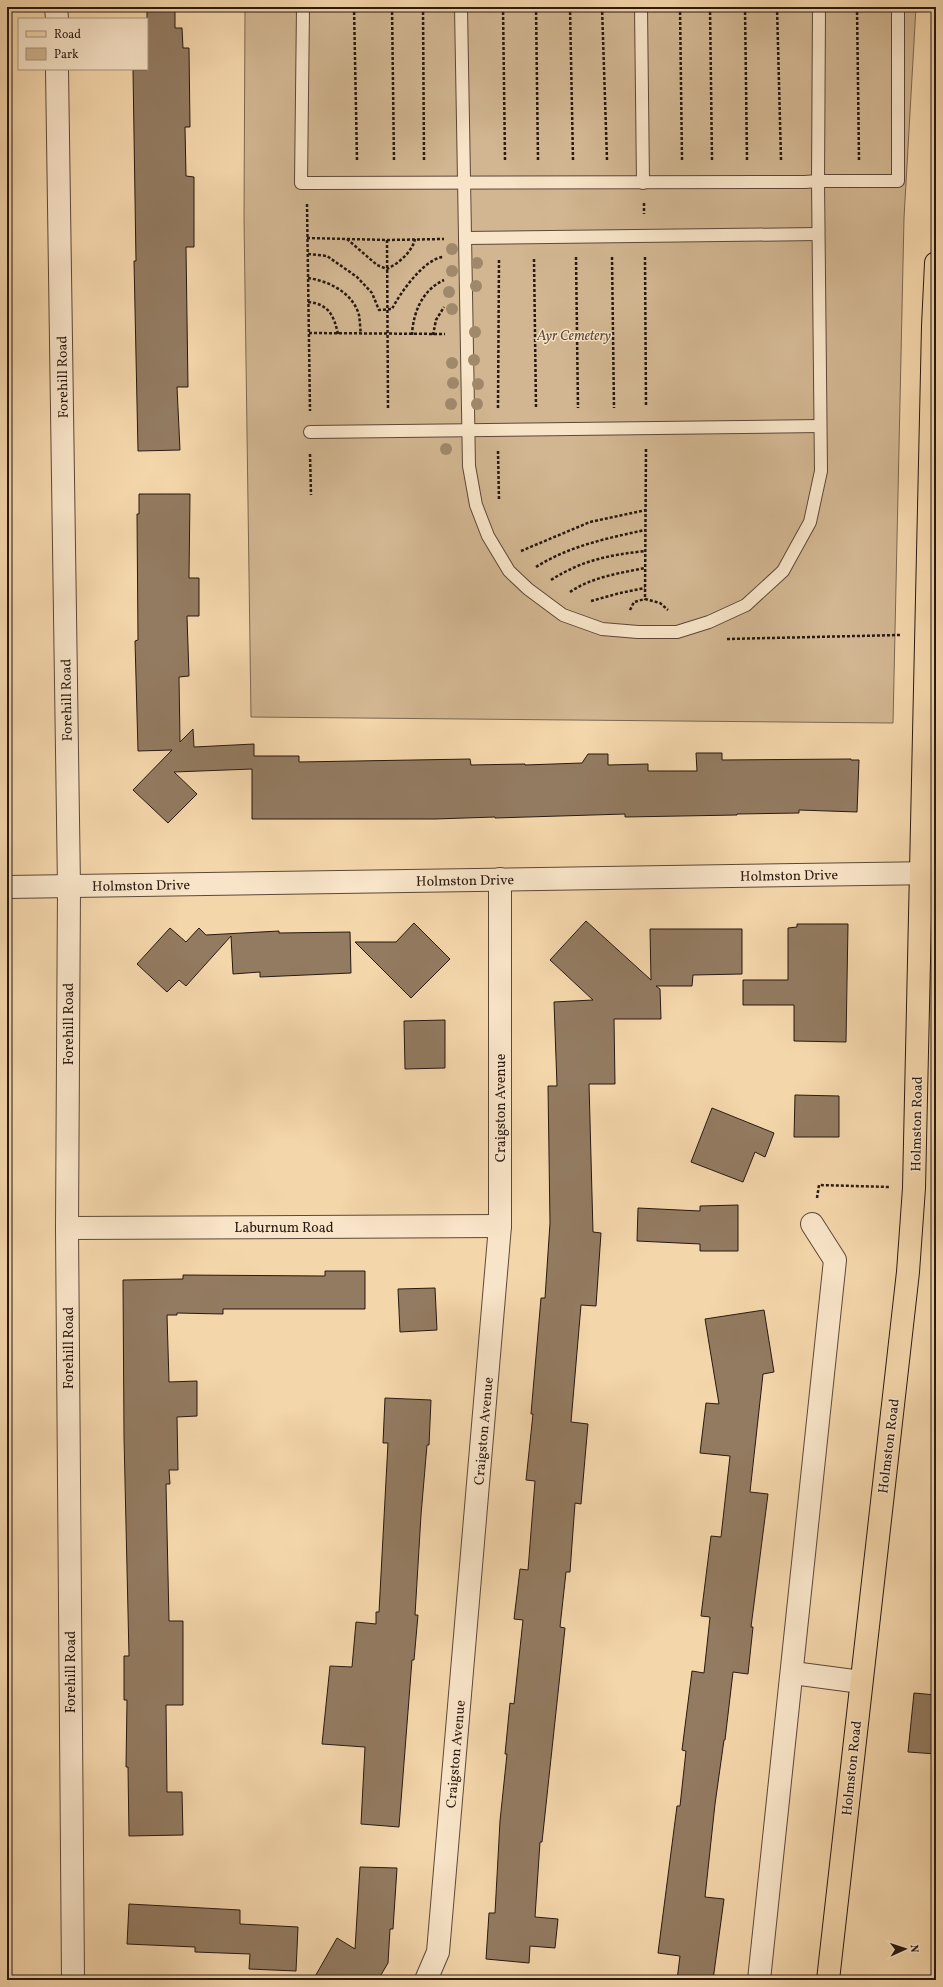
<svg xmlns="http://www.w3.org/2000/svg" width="943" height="1987" viewBox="0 0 943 1987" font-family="Vollkorn,serif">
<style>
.green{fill:#d1b691;stroke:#7d6851}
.building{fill:#937b61;stroke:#291911}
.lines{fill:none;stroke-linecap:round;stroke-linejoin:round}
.service-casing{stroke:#5c4838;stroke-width:14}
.minor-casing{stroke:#5c4838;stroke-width:24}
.primary-casing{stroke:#291911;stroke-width:24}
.path{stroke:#291911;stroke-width:2.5;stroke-dasharray:3 2;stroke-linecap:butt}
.service{stroke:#f8e4c8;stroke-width:12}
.minor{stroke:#f8e4c8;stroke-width:22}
.primary{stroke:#f4d6ab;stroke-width:22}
.tree{fill:#a0886b}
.labels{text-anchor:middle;stroke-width:3;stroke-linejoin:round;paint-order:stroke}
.park-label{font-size:14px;font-style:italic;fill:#5b4837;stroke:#f8e4c8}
.street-label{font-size:14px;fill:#291911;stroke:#f8e4c8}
</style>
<rect width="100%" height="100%" fill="#f4d6ab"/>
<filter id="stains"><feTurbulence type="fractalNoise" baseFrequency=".005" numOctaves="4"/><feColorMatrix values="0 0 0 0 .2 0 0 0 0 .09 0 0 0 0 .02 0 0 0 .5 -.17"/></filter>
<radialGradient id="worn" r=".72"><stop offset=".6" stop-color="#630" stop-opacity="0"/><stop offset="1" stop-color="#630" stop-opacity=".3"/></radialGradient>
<path class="green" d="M 245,7 L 916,7 L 904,218 L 893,723 L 251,717 L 244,218 Z"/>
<g class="building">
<path d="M 147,7 L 175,7 L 175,28 L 182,28 L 183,48 L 189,48 L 190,127 L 185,127 L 186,176 L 194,177 L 194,247 L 186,247 L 188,387 L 177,387 L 180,450 L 138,451 L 134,261 L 136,261 L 133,70 L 147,70 Z"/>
<path d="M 139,494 L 190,494 L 189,578 L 199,578 L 199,616 L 187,616 L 189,676 L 179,677 L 180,742 L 193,729 L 194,747 L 254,744 L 254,756 L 299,756 L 299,762 L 470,759 L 471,765 L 525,764 L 525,765 L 582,763 L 588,754 L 608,754 L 608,765 L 648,764 L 648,771 L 697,771 L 696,753 L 722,753 L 722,760 L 851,759 L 851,760 L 859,760 L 857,812 L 799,810 L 799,813 L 737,814 L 737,815 L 625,817 L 625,814 L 495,818 L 495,817 L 435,819 L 252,819 L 252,769 L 174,772 L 197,794 L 168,823 L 133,790 L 172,750 L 138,751 L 135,641 L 138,640 L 137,514 L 139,514 Z"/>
<path d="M 586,921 L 651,980 L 650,929 L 742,929 L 742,974 L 693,975 L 692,986 L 656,986 L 660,989 L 661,1019 L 614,1019 L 615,1084 L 589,1084 L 593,1232 L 601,1233 L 596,1306 L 581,1305 L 571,1422 L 588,1424 L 581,1504 L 575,1503 L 570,1572 L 566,1572 L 560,1627 L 565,1628 L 542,1842 L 540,1842 L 535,1917 L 558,1919 L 555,1948 L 530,1946 L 529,1963 L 486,1959 L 489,1913 L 495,1913 L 500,1821 L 507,1754 L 505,1754 L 510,1703 L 514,1704 L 523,1620 L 514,1619 L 520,1569 L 528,1570 L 535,1481 L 526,1480 L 533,1414 L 531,1414 L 541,1298 L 545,1298 L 550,1223 L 548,1086 L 557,1086 L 554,1002 L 593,1000 L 550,960 Z"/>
<path d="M 414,923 L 450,959 L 411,998 L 355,942 L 396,942 Z"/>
<path d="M 797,924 L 848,924 L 846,1042 L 794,1041 L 794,1005 L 743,1005 L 743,980 L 788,980 L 788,928 L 797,927 Z"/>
<path d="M 170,928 L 186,942 L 199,928 L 206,935 L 279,931 L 279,933 L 350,932 L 351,973 L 260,977 L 260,972 L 233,974 L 231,936 L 186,986 L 179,980 L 167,992 L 137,964 Z"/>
<path d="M 445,1020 L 445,1068 L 405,1069 L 404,1021 Z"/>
<path d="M 795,1095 L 839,1096 L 839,1137 L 794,1137 Z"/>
<path d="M 712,1108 L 774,1133 L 765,1157 L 755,1152 L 743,1182 L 691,1162 Z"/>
<path d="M 738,1205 L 738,1251 L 700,1251 L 700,1244 L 637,1241 L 638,1208 L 700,1211 L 700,1206 Z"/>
<path d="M 325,1271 L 365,1271 L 365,1309 L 223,1309 L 223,1314 L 177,1313 L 177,1315 L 167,1315 L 169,1382 L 197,1381 L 197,1416 L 177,1417 L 178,1470 L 169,1470 L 170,1484 L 166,1484 L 169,1621 L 183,1621 L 183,1705 L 166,1705 L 167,1792 L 182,1792 L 183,1835 L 129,1836 L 128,1767 L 126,1767 L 127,1700 L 124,1700 L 124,1656 L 129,1656 L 124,1437 L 123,1280 L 183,1279 L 183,1275 L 325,1276 Z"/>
<path d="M 435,1288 L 437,1330 L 400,1332 L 398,1289 Z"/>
<path d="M 764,1310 L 774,1372 L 763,1374 L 750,1492 L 768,1494 L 751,1627 L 753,1627 L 748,1674 L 733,1672 L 725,1740 L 724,1740 L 715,1804 L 705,1897 L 724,1899 L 713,1980 L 677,1980 L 680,1956 L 658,1953 L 677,1806 L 680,1806 L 686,1751 L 682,1750 L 692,1671 L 704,1673 L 710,1617 L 701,1616 L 711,1536 L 721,1537 L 730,1456 L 700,1453 L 706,1403 L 719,1404 L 705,1319 Z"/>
<path d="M 385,1398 L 431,1400 L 429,1445 L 427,1445 L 421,1515 L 415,1615 L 418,1615 L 414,1660 L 412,1660 L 399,1827 L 361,1824 L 365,1747 L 322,1744 L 330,1666 L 352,1667 L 356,1622 L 376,1624 L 376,1612 L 379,1612 L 388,1443 L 383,1443 Z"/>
<path d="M 914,1693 L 936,1695 L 936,1754 L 908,1752 Z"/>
<path d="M 360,1867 L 397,1868 L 393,1929 L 390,1929 L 388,1963 L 378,1980 L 313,1980 L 337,1938 L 355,1949 Z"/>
<path d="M 129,1904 L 240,1910 L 240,1924 L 298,1927 L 296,1971 L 249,1969 L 250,1954 L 195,1952 L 195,1947 L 127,1944 Z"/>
</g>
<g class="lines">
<defs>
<g id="service">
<path d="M 303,7 L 301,183 L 307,183 L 805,182 L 818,181 L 819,7"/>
<path d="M 461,7 L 469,466 L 476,505 L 488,536 L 509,571 L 528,589 L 563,615 L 602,629 L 638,632 L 677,632 L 709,622 L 746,605 L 783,571 L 810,522 L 821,471 L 818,181 L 898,181 L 898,7"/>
<path d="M 641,7 L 643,183"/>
<path d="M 465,238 L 818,234"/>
<path d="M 310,432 L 820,426"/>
</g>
<g id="minor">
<path d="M 56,7 L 57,19"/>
<path d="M 57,69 L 69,887 L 67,1228 L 73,1980"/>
<path d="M 7,887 L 936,873"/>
<path d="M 67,1228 L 500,1226"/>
<path d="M 793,1673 L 861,1682"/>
<path d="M 426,1980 L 438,1952 L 500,1226 L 500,879"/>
<path d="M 759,1980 L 835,1260 L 812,1224"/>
</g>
<path id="primary" d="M 828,1980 L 908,1272 L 914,1188 L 933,326 L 936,263"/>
</defs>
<use href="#service" class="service-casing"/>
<use href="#minor" class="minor-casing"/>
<use href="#primary" class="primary-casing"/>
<g class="path">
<path d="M 354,7 L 357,160"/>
<path d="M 392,7 L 394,161"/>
<path d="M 423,7 L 424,160"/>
<path d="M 503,7 L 505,160"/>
<path d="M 536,7 L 538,160"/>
<path d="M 570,7 L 573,160"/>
<path d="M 602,7 L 607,160"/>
<path d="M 680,7 L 682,160"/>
<path d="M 710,7 L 712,160"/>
<path d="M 745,7 L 747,160"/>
<path d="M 777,7 L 781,160"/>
<path d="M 857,7 L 859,160"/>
<path d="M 644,203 L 644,214"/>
<path d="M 307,204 L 310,411"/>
<path d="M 307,238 L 387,240 L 444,239"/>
<path d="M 347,239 L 377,265 L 387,269 C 399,263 412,252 415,239"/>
<path d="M 387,240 L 388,410"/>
<path d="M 308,254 L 327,256 L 357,277 L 372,293 L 379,310 L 392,309 C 400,293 424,259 443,257"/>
<path d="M 576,257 L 578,408"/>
<path d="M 612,257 L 614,408"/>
<path d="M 645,257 L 646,406"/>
<path d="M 534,259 L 536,408"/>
<path d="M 308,278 C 329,281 353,293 359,315 C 360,321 360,328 361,334"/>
<path d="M 308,302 C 329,304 334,316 338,334"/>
<path d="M 309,333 L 445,334"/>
<path d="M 412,335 C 413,313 422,290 444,280"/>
<path d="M 433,335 L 436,320 L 444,307"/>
<path d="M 498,408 L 499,259"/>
<path d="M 646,449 L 645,599 L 660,603 L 668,610"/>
<path d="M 498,451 L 499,500"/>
<path d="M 310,454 L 311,495"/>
<path d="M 521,551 L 590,522 L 646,510"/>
<path d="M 536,567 C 569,546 608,538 645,530"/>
<path d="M 551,580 C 582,560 610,555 645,551"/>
<path d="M 570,592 C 592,577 620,573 645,568"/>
<path d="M 591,601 L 620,593 L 645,588"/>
<path d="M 630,610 L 634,602 L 645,599"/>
<path d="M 727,639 L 900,635"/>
<path d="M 817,1198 L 819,1185 L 889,1187"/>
</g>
<use href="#service" class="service"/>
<use href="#minor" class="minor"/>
<use href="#primary" class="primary"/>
</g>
<g class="tree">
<circle cx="452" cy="249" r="6"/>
<circle cx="477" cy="263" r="6"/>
<circle cx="452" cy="271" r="6"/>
<circle cx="476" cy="286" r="6"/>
<circle cx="449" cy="292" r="6"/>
<circle cx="452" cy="309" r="6"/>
<circle cx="475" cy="332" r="6"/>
<circle cx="474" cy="360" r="6"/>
<circle cx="452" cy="363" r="6"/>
<circle cx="453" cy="383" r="6"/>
<circle cx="478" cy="384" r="6"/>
<circle cx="451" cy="404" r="6"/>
<circle cx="477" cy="404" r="6"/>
<circle cx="446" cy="449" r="6"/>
</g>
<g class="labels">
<g class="park-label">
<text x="574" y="340">Ayr Cemetery</text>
</g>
<g class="street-label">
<text transform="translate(62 377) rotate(-91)" y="5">Forehill Road</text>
<text transform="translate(66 700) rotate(-91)" y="5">Forehill Road</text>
<text transform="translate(789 875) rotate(-1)" y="5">Holmston Drive</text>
<text transform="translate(465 880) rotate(-1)" y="5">Holmston Drive</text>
<text transform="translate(141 885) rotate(-1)" y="5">Holmston Drive</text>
<text transform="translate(68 1024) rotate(-90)" y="5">Forehill Road</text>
<text transform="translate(500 1108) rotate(-90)" y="5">Craigston Avenue</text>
<text transform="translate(916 1124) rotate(-89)" y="5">Holmston Road</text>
<text x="284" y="1232">Laburnum Road</text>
<text transform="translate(68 1348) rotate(-90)" y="5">Forehill Road</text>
<text transform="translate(483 1431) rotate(-85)" y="5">Craigston Avenue</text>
<text transform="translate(888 1446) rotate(-83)" y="5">Holmston Road</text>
<text transform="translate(70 1672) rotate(-90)" y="5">Forehill Road</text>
<text transform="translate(455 1754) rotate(-85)" y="5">Craigston Avenue</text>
<text transform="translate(851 1768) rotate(-84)" y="5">Holmston Road</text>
</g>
</g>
<rect width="943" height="1987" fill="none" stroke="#f4d6ab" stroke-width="24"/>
<rect x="8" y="8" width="927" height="1971" fill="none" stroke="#291911" stroke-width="2"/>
<rect x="12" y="12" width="919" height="1963" fill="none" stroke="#291911"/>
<rect x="18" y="18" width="130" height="52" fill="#f8e4c8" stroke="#a5937f"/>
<rect x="26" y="31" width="20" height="6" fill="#f4d6ab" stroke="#a5937f"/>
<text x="54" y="38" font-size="12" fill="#291911">Road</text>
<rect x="26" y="48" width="20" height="12" fill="#d1b691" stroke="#a5937f"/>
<text x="54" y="58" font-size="12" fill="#291911">Park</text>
<g transform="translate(905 1949) rotate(87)" stroke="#f8e4c8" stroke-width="3" paint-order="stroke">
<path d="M0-3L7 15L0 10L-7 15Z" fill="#291911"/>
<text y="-6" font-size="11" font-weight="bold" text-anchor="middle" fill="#291911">N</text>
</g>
<rect width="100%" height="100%" filter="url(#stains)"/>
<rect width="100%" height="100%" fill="url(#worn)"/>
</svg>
